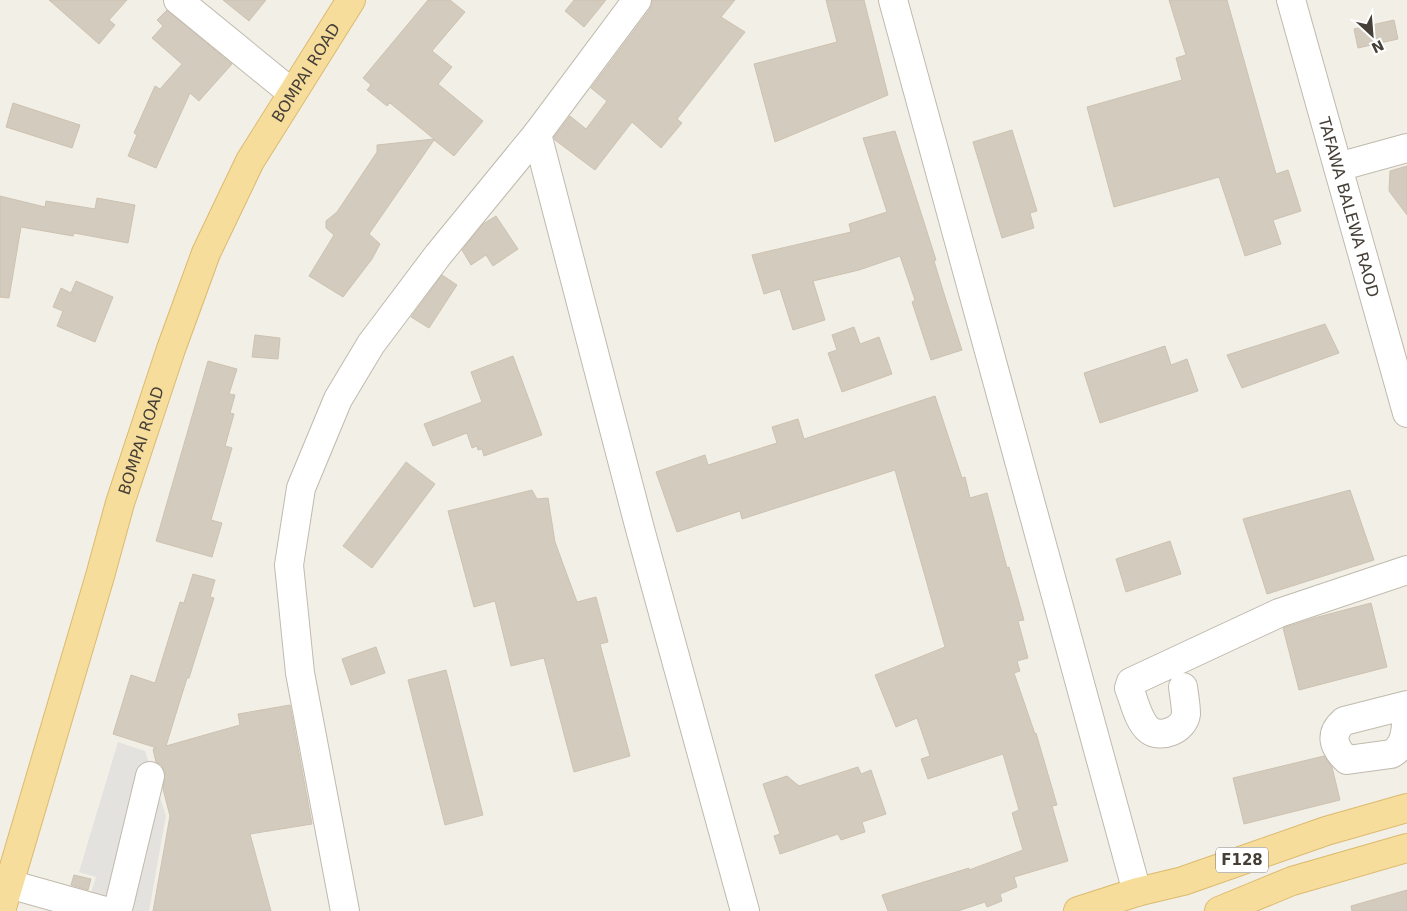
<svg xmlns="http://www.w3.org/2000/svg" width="1407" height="911" viewBox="0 0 1407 911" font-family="'DejaVu Sans',sans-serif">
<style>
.parking{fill:#e4e2df}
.building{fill:#d3cbbd;stroke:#cdc2b1}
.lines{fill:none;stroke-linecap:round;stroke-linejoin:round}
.minor-casing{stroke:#c0baad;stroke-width:30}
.major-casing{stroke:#dbba6d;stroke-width:30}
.minor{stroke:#fff;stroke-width:28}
.major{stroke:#f7dd9c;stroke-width:28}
.labels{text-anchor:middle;stroke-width:4;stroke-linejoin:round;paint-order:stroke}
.shield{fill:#fff;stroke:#7d7973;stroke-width:1}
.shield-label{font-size:15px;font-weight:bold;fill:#453f37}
.street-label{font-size:16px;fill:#453f37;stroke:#fff}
</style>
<rect width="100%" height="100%" fill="#f2efe7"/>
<path class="parking" d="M 118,742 L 145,751 L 166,816 L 149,911 L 85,911 L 96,877 L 79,872 Z"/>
<g class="building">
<path d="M 49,0 L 127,0 L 109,20 L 115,25 L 99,44 Z"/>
<path d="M 223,0 L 266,0 L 249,21 Z"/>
<path d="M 428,0 L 450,0 L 465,12 L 432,51 L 452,67 L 438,84 L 483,121 L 454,156 L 434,140 L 369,234 L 380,244 L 372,259 L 343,297 L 309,276 L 334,235 L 326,228 L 326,221 L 337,212 L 377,152 L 377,145 L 434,139 L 390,103 L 387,106 L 367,90 L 371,85 L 363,78 Z"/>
<path d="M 574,0 L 606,0 L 584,27 L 565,11 Z"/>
<path d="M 652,0 L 735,0 L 721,17 L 745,32 L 677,119 L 682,123 L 661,148 L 632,122 L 595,170 L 555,140 L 554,137 L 570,116 L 586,129 L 607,101 L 591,88 L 650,9 Z"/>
<path d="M 826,0 L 864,0 L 888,95 L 775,142 L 754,64 L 837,42 Z"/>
<path d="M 1169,0 L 1227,0 L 1276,174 L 1288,170 L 1301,211 L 1273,220 L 1281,244 L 1245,256 L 1219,177 L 1114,207 L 1087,107 L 1182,80 L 1176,58 L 1186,55 Z"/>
<path d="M 167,10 L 232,64 L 199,101 L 190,93 L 156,168 L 128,156 L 137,135 L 134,133 L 155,86 L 160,89 L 182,64 L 152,38 L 163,26 L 157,20 Z"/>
<path d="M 1394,20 L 1398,39 L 1358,48 L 1354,29 Z"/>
<path d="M 13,103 L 80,125 L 72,148 L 6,127 Z"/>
<path d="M 1012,130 L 1037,211 L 1030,213 L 1034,228 L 1002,238 L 973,142 Z"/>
<path d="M 895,131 L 936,260 L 934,261 L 945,297 L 962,350 L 931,360 L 912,302 L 915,300 L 900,256 L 859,270 L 813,281 L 825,320 L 793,330 L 780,289 L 764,294 L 752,255 L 851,232 L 849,224 L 887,212 L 863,138 Z"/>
<path d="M 1407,166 L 1407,215 L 1389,191 L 1390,171 Z"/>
<path d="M 0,196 L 45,207 L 46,201 L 95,209 L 97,198 L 135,205 L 128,243 L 74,233 L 73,236 L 21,227 L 9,298 L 0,297 Z"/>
<path d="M 496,216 L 518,249 L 493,266 L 486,255 L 471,265 L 462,250 L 483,224 Z"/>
<path d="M 442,275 L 457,285 L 429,328 L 411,317 Z"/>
<path d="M 76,281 L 113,297 L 95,342 L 57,326 L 63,311 L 53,307 L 61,288 L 71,293 Z"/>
<path d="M 1325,324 L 1339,353 L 1242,388 L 1227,355 Z"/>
<path d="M 854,327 L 860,344 L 879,337 L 892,374 L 842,392 L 828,353 L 837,350 L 832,335 Z"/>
<path d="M 255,335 L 280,338 L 278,359 L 252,357 Z"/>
<path d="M 1165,346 L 1171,365 L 1187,359 L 1198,391 L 1100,423 L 1084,373 Z"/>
<path d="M 513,356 L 542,435 L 484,456 L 482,449 L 478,450 L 477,446 L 472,448 L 467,433 L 433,446 L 424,424 L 482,402 L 471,372 Z"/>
<path d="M 208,361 L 237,369 L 229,394 L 235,395 L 230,413 L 234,414 L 225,446 L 232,448 L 211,520 L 222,523 L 212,557 L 156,541 Z"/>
<path d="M 935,396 L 962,478 L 965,477 L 970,498 L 987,493 L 1007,568 L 1009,567 L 1024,620 L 1018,621 L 1028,658 L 1017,661 L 1020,671 L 1014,673 L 1035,734 L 1036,733 L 1057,805 L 1052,806 L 1068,861 L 1014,877 L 1017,887 L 1000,894 L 1002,901 L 987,907 L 985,902 L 958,911 L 888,911 L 882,895 L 969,868 L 969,870 L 1023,850 L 1012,813 L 1019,810 L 1003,754 L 928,779 L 921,759 L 930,756 L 917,718 L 896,727 L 875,675 L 945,647 L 895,470 L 742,519 L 740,511 L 677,532 L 656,472 L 705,455 L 708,465 L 777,443 L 772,427 L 798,419 L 804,439 Z"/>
<path d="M 406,462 L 435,484 L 372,568 L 343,546 Z"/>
<path d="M 532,490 L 537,499 L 548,498 L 555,542 L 577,602 L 596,597 L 608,642 L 600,644 L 630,756 L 574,772 L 544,658 L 511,666 L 495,601 L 474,607 L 448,511 Z"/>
<path d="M 1350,490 L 1374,560 L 1267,594 L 1243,519 Z"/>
<path d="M 1170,541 L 1181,574 L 1126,592 L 1116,559 Z"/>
<path d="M 193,574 L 215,580 L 210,597 L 214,598 L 189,678 L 187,678 L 166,746 L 240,725 L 238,714 L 290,705 L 312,824 L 250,834 L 271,911 L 153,911 L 170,816 L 163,789 L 165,772 L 161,765 L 156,762 L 153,749 L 157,748 L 113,734 L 131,675 L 155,683 L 180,602 L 184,603 Z"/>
<path d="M 1371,603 L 1387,667 L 1299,690 L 1283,628 L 1314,618 Z"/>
<path d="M 376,647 L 385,673 L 351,685 L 342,659 Z"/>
<path d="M 446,670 L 483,815 L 445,825 L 408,680 Z"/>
<path d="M 1324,756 L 1332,767 L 1340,800 L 1244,824 L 1233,778 Z"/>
<path d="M 858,767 L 861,774 L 871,770 L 886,814 L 862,822 L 865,832 L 841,840 L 838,834 L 780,854 L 774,836 L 780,834 L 763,784 L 787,776 L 799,786 Z"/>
<path d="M 74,875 L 91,879 L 88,890 L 71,885 Z"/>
<path d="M 1407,890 L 1407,911 L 1352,911 L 1351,906 Z"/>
</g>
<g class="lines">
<defs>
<g id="minor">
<path d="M 178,0 L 292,93"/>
<path d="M 893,0 L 1137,892"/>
<path id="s1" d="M 1291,0 L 1407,413"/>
<path d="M 537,134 L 640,529 L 745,911"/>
<path d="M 1338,167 L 1407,148"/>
<path d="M 1183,687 C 1184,695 1186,705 1186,714 C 1184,730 1161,739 1149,730 C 1138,721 1134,700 1129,688 L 1131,682 L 1279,613 L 1407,570"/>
<path d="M 1407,705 L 1344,721 C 1329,734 1333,747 1347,760 L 1391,754 C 1407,746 1406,726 1407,709"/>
<path d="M 9,884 L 105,911 L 114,911 L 119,905 L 150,776"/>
<path d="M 345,911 L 300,673 L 289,565 L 301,488 L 338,399 L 371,344 L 438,255 L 537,134 L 637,0"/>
</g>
<g id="major">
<path id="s2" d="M 1,911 L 100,576 L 120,503 L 171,349 L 206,253 L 250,161 L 351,0"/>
<path d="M 1078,911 L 1137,892 L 1183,881 L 1326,831 L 1407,808"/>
<path d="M 1219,911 L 1292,881 L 1407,848"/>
</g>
</defs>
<use href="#minor" class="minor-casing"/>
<use href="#major" class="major-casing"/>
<use href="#minor" class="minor"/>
<use href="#major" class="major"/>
</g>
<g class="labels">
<rect class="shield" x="1216" y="847.5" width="52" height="25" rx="4"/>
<g class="shield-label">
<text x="1242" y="865">F128</text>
</g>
<g class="street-label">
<text dy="6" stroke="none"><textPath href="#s2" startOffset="896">BOMPAI ROAD</textPath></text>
<text dy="6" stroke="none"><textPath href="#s1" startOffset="215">TAFAWA BALEWA RAOD</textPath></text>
<text dy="6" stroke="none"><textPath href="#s2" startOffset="491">BOMPAI ROAD</textPath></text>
</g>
</g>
<g transform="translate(1372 35) rotate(154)" stroke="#ffffff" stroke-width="4" paint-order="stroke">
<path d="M0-4L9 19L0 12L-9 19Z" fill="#453f37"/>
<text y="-8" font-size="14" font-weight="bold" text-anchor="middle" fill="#453f37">N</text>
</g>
</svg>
